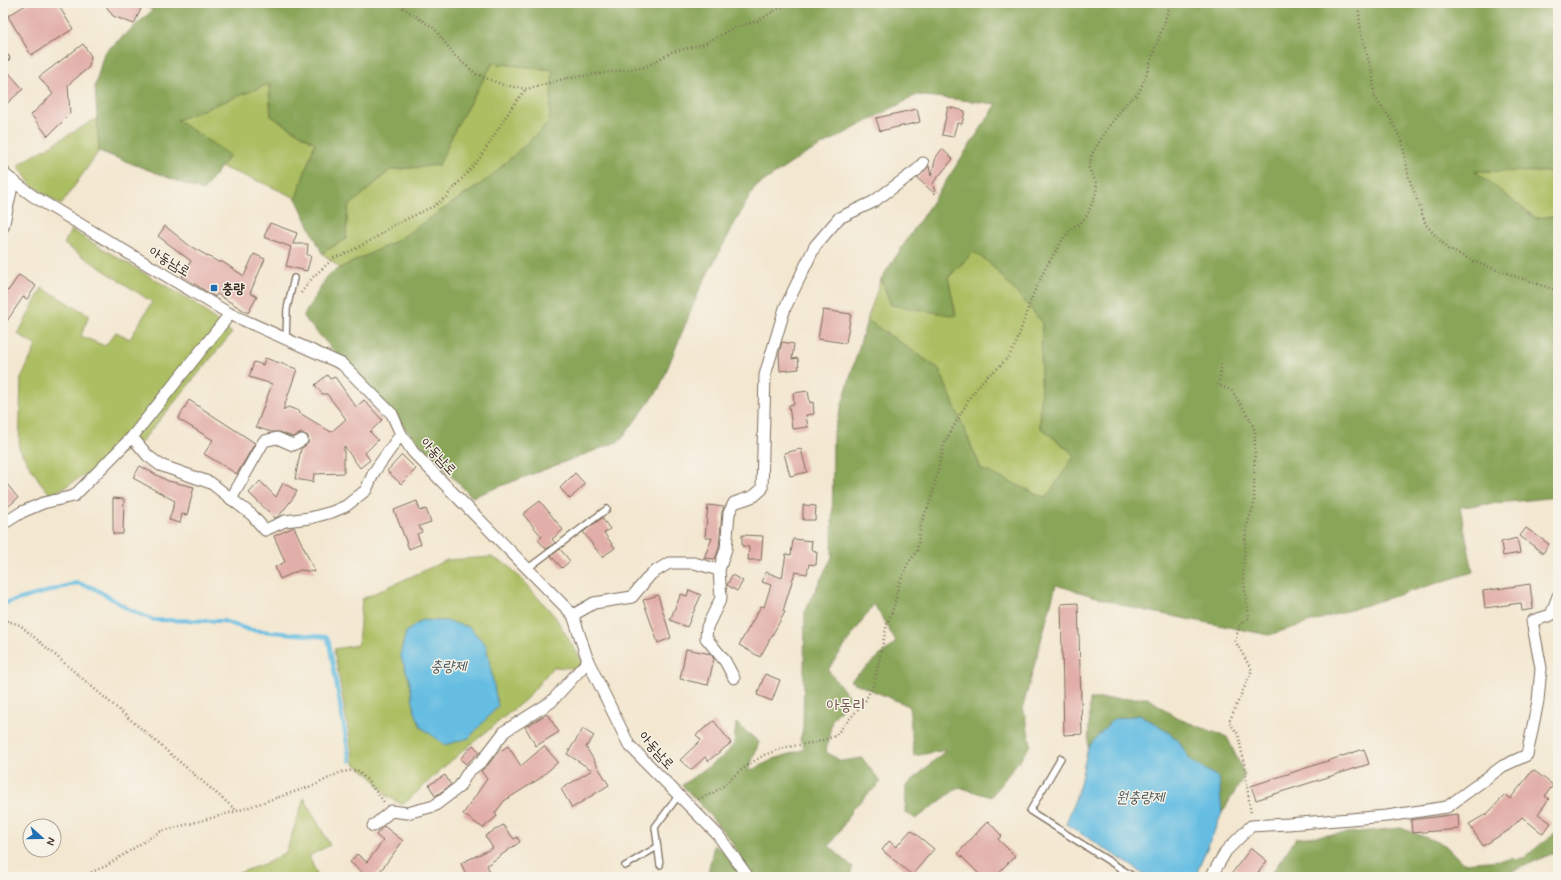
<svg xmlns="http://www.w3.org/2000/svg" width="1561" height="880" viewBox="0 0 1561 880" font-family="Mynerve,'Poor Story',sans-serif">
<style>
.green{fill:#acbe62;stroke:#747440}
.forest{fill:#89a558;stroke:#62683b}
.water{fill:#65bde2;stroke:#507480}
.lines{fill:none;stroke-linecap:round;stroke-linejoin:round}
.stream{stroke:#65bde2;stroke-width:4}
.building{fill:#e2aea9}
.service-casing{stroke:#7b6c5c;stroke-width:8}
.minor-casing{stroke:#7b6c5c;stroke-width:13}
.path{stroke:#7b6c5c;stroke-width:2.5;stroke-dasharray:1 3;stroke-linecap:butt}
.service{stroke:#fff;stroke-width:5.5}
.minor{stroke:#fff;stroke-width:11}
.rail{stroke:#3b2a1e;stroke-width:3;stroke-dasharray:6 3;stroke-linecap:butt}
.poi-dot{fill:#1f6fb2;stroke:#f7f3e8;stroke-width:1.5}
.labels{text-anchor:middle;stroke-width:3;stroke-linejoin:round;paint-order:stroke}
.street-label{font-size:14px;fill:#3b2a1e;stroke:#f7f3e8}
.poi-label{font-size:14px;font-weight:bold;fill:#3b2a1e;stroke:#f7f3e8;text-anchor:start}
.water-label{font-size:15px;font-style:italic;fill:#485659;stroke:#f7f3e8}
.quarter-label{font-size:16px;fill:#75584f;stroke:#f7f3e8}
</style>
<rect width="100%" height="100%" fill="#f7f3e8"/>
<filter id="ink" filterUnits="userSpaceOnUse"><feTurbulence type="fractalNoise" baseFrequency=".025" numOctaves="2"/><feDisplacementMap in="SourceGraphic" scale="8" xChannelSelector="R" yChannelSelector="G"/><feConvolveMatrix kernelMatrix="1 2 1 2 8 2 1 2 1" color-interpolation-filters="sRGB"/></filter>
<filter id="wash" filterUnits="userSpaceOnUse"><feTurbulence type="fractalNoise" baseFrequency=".012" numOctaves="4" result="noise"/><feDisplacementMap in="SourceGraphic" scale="16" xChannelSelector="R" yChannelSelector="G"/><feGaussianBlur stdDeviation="0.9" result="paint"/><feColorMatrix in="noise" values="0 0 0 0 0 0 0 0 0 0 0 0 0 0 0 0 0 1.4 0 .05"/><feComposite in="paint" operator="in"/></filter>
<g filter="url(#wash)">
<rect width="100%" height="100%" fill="#f3e7d0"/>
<g class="green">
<path d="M 493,63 L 553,70 L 549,123 L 488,179 L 398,240 L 340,268 L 322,253 L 346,239 L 348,207 L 390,170 L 439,165 L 457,125 Z"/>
<path d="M 269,84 L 271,116 L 315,143 L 296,198 L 263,183 L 221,167 L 229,155 L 176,120 Z"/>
<path d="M 97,118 L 99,151 L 61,205 L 31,185 L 18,165 Z"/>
<path d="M 1474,171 L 1558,172 L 1558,216 L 1536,218 Z"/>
<path d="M 71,230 L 193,302 L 232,333 L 142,441 L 51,495 L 40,482 L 19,449 L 21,378 L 36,346 L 18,334 L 42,288 L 89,315 L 81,336 L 105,346 L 116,332 L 130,339 L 152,302 L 64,244 Z"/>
<path d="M 974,252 L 991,264 L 1042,322 L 1040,427 L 1075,455 L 1046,498 L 981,469 L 939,369 L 867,320 L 881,279 L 891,305 L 956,315 L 948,278 Z"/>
<path d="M 491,557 L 508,565 L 554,615 L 587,669 L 553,667 L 526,699 L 446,765 L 403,805 L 387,796 L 372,777 L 354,763 L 334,649 L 358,645 L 362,599 L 447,560 Z"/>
<path d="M 304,798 L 330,845 L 309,856 L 318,877 L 228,877 L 269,862 L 286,852 Z"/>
</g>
<g class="forest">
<path d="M 137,3 L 1558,3 L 1558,172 L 1475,171 L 1535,218 L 1558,216 L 1558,497 L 1460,507 L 1473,572 L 1269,635 L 1137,609 L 1056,585 L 1023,707 L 1031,745 L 991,797 L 959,787 L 916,819 L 905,812 L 906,786 L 946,750 L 914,756 L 909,706 L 850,681 L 896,642 L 874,604 L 828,670 L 850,698 L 832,720 L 826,752 L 841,761 L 862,758 L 881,782 L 852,809 L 843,826 L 829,846 L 853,867 L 849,877 L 754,877 L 738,855 L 730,839 L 700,804 L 682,785 L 725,755 L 734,744 L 736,723 L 759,742 L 748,772 L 774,759 L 805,749 L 800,740 L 803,729 L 805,610 L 832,557 L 833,435 L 867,320 L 939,369 L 981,469 L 1046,498 L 1075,455 L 1040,427 L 1042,322 L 991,264 L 974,252 L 948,277 L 956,316 L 891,305 L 881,279 L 997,104 L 917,95 L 802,156 L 754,188 L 701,286 L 659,389 L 620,441 L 472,497 L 411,435 L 303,317 L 328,275 L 340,268 L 395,242 L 488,179 L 549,123 L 553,70 L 493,63 L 457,125 L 439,165 L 390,170 L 348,207 L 346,239 L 322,253 L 296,198 L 315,143 L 271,116 L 269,84 L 177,120 L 230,155 L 203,191 L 99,151 L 95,86 L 104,53 L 153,10 Z"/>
<path d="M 1148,698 L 1179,719 L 1227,737 L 1245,775 L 1222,813 L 1218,778 L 1190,760 L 1178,740 L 1161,727 L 1140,715 L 1113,719 L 1088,747 L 1090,699 Z"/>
<path d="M 1401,828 L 1445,845 L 1463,863 L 1524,858 L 1558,830 L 1558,851 L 1500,877 L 1269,877 L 1296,838 Z"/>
<path d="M 714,845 L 730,857 L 741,877 L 707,877 Z"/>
</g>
<g class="water">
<path d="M 422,620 L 446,621 L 469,627 L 486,645 L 498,706 L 469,738 L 445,745 L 421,727 L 415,712 L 409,679 L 400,655 L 406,632 Z"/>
<path d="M 1140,715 L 1161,727 L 1178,740 L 1190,760 L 1219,778 L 1222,813 L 1195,877 L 1149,877 L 1066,824 L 1079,788 L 1088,747 L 1113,719 Z"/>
</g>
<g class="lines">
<path class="stream" d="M 3,604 L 77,583 L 94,588 L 130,610 L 154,620 L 223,621 L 250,630 L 327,637 L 329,643 L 350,761"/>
</g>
<g id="blocks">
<g class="building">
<path d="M 29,3 L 57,3 L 73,29 L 31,55 L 8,16 Z"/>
<path d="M 104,3 L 128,3 L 141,9 L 134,24 L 113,16 Z"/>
<path d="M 83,44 L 91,56 L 89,67 L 68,85 L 70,114 L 48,136 L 31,115 L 53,94 L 39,77 Z"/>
<path d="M 3,66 L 23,89 L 3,107 Z"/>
<path d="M 948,107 L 965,111 L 962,124 L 957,123 L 953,137 L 942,135 Z"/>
<path d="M 917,109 L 920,122 L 880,131 L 876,118 Z"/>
<path d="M 942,149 L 953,159 L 933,183 L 935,194 L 917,178 L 929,166 L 931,176 L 936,157 Z"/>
<path d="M 270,223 L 297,233 L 293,244 L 308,244 L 307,255 L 311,256 L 307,271 L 286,266 L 291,247 L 264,237 Z"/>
<path d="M 165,226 L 190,246 L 220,263 L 221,261 L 244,276 L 254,254 L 265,259 L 250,293 L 257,297 L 248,313 L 217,294 L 215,297 L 182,276 L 191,261 L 158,236 Z"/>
<path d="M 19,275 L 36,286 L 27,299 L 23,297 L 3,327 L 3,288 L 8,291 Z"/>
<path d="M 823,310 L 851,314 L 846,343 L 818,339 Z"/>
<path d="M 782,342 L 794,344 L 792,359 L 798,358 L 799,369 L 780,371 L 779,355 Z"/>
<path d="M 265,358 L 297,369 L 283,410 L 288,407 L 299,411 L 298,412 L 331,432 L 346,419 L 327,394 L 322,394 L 315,385 L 327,375 L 330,379 L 335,377 L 356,407 L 364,400 L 382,420 L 370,432 L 378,440 L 365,453 L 370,460 L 360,468 L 344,446 L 344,473 L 314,474 L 313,482 L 295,479 L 301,449 L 308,443 L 308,436 L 302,433 L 293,437 L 280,432 L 271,432 L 256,427 L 272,384 L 249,377 L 254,362 L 263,365 Z"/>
<path d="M 808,391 L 810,403 L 813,402 L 814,414 L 806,415 L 808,427 L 792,429 L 789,405 L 794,404 L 793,393 Z"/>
<path d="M 189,400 L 255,443 L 237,474 L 204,454 L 213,440 L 178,419 Z"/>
<path d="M 801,449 L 807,472 L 790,476 L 784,453 Z"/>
<path d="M 402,455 L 416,469 L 401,484 L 387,471 Z"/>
<path d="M 140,466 L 168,481 L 194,487 L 187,515 L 182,514 L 180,523 L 169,520 L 175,501 L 133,478 Z"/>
<path d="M 575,473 L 585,484 L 570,499 L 560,488 Z"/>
<path d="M 3,479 L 18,498 L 3,511 Z"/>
<path d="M 260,481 L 276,497 L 283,483 L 297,491 L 293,498 L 279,516 L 275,518 L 249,493 Z"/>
<path d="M 113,498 L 124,499 L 123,534 L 113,534 Z"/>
<path d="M 417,501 L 420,511 L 426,509 L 431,522 L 419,526 L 422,532 L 417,534 L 421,544 L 409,549 L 394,510 Z"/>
<path d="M 540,501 L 563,530 L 552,539 L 555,543 L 546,549 L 538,540 L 542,537 L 523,514 Z"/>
<path d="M 708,505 L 724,507 L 722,512 L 719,548 L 715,559 L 704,558 L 712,538 L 705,538 Z"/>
<path d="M 803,505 L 816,506 L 815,520 L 803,520 Z"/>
<path d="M 602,518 L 610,529 L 604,533 L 615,548 L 602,557 L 583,532 Z"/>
<path d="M 294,527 L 315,572 L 300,570 L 280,579 L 275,567 L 285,562 L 274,536 Z"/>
<path d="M 1526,528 L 1549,544 L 1543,553 L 1520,536 Z"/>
<path d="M 742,535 L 763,536 L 761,560 L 748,560 L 749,547 L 742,546 Z"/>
<path d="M 1517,538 L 1520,553 L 1503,556 L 1501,542 Z"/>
<path d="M 793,539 L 812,541 L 811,549 L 817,552 L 816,565 L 809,564 L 807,574 L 795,572 L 783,611 L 785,612 L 760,657 L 739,645 L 761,606 L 764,607 L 771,585 L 762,582 L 766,572 L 782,578 L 786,554 L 791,555 Z"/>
<path d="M 560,549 L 570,561 L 562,568 L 551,556 Z"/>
<path d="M 732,575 L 743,581 L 737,591 L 727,585 Z"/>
<path d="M 1530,584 L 1533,609 L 1522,611 L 1521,603 L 1485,608 L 1483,591 Z"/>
<path d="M 689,590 L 701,595 L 687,627 L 670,620 L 681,594 L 687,596 Z"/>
<path d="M 658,595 L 671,638 L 658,643 L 643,600 Z"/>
<path d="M 1078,603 L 1082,734 L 1064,735 L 1061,604 Z"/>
<path d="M 686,649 L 711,654 L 714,659 L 708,685 L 680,679 Z"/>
<path d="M 765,674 L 780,680 L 772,701 L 757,695 Z"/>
<path d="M 547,714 L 559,732 L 536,746 L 525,727 Z"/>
<path d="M 714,721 L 731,743 L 708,761 L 705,757 L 691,770 L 680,760 L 701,740 L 696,735 Z"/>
<path d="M 583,729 L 594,736 L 586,747 L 609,785 L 572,808 L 561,789 L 592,770 L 567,754 Z"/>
<path d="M 473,745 L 480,752 L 466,764 L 460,759 Z"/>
<path d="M 508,746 L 521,766 L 544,746 L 558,762 L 539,779 L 504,801 L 495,813 L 497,816 L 483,828 L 463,814 L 487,779 L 481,771 L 488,765 L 497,753 Z"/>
<path d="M 1364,749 L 1369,764 L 1256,800 L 1251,786 Z"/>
<path d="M 1533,770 L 1553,785 L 1545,796 L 1549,799 L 1538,814 L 1551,823 L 1543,834 L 1522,817 L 1509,830 L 1483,846 L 1469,824 L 1488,813 L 1505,795 L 1510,799 Z"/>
<path d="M 445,775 L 451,785 L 435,796 L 429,785 Z"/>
<path d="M 1458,814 L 1459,829 L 1412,833 L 1411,820 Z"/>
<path d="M 988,821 L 1002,836 L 998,839 L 1015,856 L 1000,871 L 1006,877 L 982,877 L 958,853 Z"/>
<path d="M 503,825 L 514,839 L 517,837 L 520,842 L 487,865 L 492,877 L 467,877 L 461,863 L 493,848 L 485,836 Z"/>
<path d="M 384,826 L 403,841 L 381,870 L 373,877 L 368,877 L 350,862 L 357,854 L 367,862 L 383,841 L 376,835 Z"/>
<path d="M 911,830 L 934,849 L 912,875 L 882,850 L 889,841 L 896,847 Z"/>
<path d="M 1251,848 L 1267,861 L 1255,877 L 1229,877 Z"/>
</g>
</g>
</g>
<g filter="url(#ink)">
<use href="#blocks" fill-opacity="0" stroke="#7b6c5c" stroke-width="1"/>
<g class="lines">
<defs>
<g id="service">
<path d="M 3,61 L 6,58"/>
<path d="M 286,339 L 287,309 L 294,278"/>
<path d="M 527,569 L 607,509"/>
<path d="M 1061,758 L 1030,811 L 1134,877"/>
<path d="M 660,865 L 655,827 L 679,795"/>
<path d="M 625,866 L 657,847"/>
</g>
<g id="minor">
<path d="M 3,170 L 5,175 L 33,196 L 230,314 L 342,364 L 392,414 L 401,434 L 413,452 L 573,615 L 588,661 L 629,745 L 718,835 L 748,877"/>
<path d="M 3,227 L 13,182"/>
<path d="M 132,437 L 148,456 L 160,465 L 211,483 L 252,515 L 265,530 L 285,521 L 310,518 L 332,512 L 346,506 L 366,490 L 374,472 L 401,434"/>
<path d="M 231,499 L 264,441 L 277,438 L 293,445 L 302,440"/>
<path d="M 3,523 L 6,522 L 22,512 L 43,503 L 74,496 L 132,437 L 230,314"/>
<path d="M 719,570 L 726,549 L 729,513 L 734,503 L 754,496 L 762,489 L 765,375 L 785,308 L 815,246 L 839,218 L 873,202 L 917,170 L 923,163"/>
<path d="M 573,615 L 594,603 L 632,597 L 651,574 L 669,563 L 694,563 L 719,570 L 721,598 L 707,627 L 706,638 L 725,661 L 734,678"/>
<path d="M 373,826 L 391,811 L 407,813 L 434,806 L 459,787 L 468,772 L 482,761 L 505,731 L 551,702 L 588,661"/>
<path d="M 1211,877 L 1226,851 L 1251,826 L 1288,824 L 1387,816 L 1447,807 L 1503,766 L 1527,755 L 1538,701 L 1541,668 L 1532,621 L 1551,615 L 1558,596"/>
</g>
</defs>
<use href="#service" class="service-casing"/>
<use href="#minor" class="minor-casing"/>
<g class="path">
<path d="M 396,3 L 435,29 L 454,55 L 476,74 L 503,85 L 527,89 L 563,79 L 645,67 L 672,52 L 704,44 L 735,27 L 758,21 L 777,9 L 796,3"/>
<path d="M 1358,3 L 1361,34 L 1373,75 L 1374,96 L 1390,118 L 1402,141 L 1409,178 L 1426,225 L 1448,249 L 1480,264 L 1558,291"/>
<path d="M 301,293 L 313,277 L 334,258 L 351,251 L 375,238 L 394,225 L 434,206 L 446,197 L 480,158 L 512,107 L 526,89"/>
<path d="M 1222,364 L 1218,385 L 1231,390 L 1249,417 L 1255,431 L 1254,504 L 1246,528 L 1243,578 L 1249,618 L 1240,624 L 1235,641 L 1252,670 L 1229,722 L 1238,734 L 1244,763 L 1251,815"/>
<path d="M 3,620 L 5,620 L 20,625 L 237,811"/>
<path d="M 698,799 L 713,793 L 723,786 L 742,769 L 764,755 L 787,747 L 817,742 L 835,736 L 865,701 L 874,684 L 887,624 L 894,606 L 899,584 L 907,565 L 917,551 L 921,523 L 931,500 L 944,444 L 970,397 L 984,379 L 999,367 L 1009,356 L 1016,344 L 1031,299 L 1045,269 L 1063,239 L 1073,227 L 1080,224 L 1088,214 L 1096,193 L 1097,185 L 1089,168 L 1092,154 L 1107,129 L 1128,101 L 1138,94 L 1145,78 L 1171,3"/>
<path d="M 80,877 L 106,866 L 159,832 L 237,811 L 315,785 L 341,772 L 357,770 L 366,779 L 384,802"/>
<path d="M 652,877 L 655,872"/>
</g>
<use href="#service" class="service"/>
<use href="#minor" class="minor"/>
<path class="rail" d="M 1547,877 L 1558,873"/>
</g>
</g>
<rect class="poi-dot" x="210" y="284" width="8" height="8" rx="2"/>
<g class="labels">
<g class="street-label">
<text transform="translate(170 261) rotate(31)" y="5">아동남로</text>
<text transform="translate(439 456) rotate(47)" y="5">아동남로</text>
<text transform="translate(657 750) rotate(48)" y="5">아동남로</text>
</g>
<g class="poi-label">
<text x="222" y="293">충량</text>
</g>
<g class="water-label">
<text x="448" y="671">충량제</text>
<text x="1140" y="802">원충량제</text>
</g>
<g class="quarter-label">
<text x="846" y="710">아동리</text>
</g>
</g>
<rect width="1561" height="880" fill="none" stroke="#f7f3e8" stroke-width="16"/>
<g transform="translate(42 838) rotate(111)"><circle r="19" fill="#f7f3e8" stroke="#aca397"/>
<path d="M0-3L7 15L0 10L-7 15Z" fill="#1f6fb2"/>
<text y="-6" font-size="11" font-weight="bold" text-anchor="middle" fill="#3b2a1e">N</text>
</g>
</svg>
